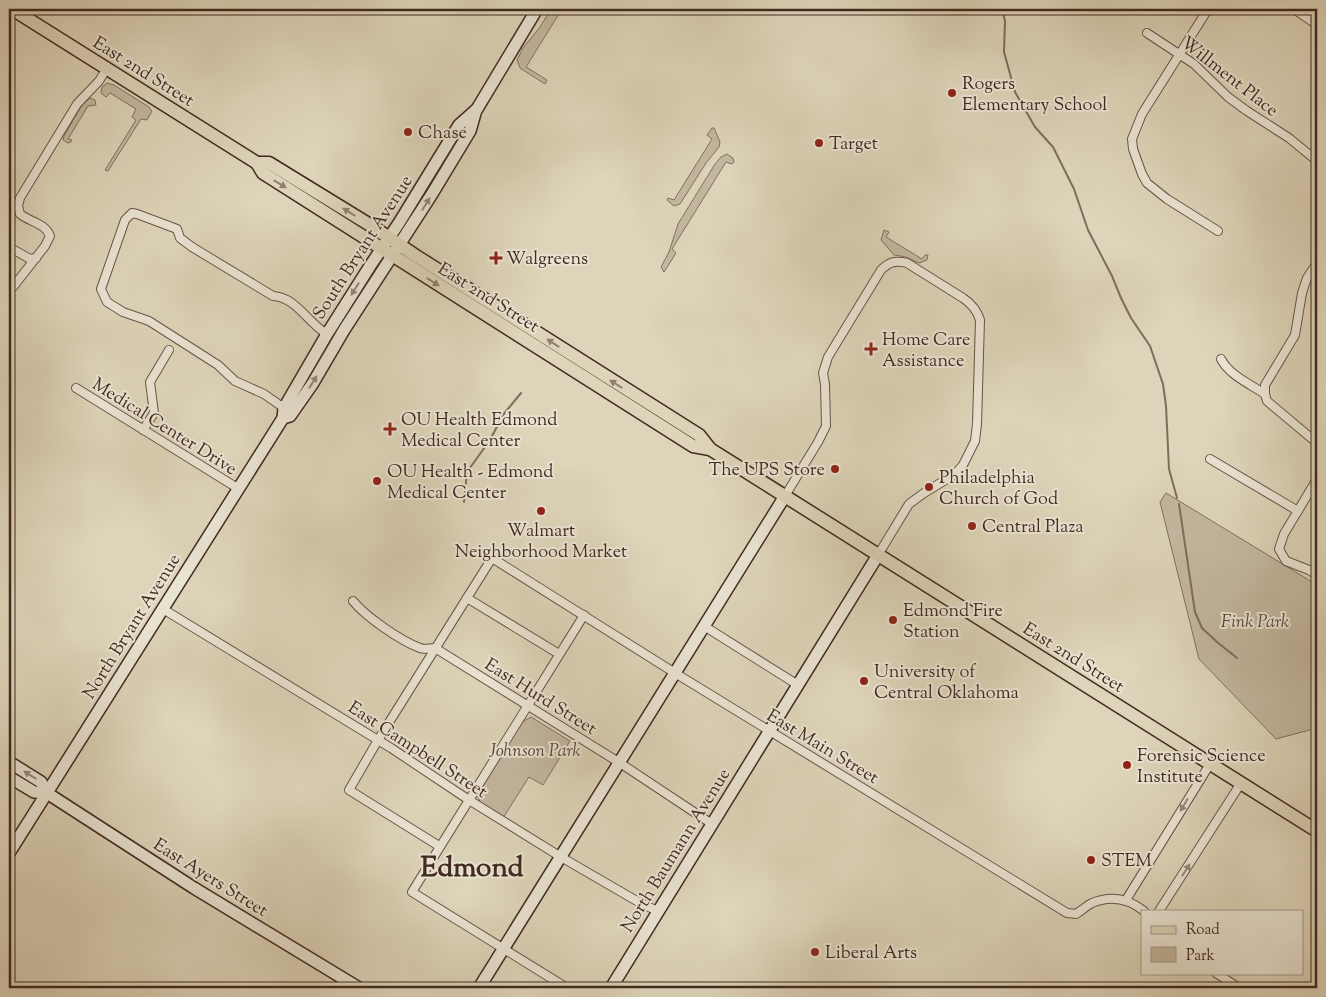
<svg xmlns="http://www.w3.org/2000/svg" width="1326" height="997" viewBox="0 0 1326 997" font-family="'Sorts Mill Goudy',serif">
<style>
.green{fill:#c3b79f;stroke:#827060}
.lines{fill:none;stroke-linecap:round;stroke-linejoin:round}
.stream{stroke:#7f6d5d;stroke-width:2}
.street-casing{stroke:#695447;stroke-width:10}
.secondary-casing{stroke:#422a21;stroke-width:14}
.primary-casing{stroke:#422a21;stroke-width:15}
.street{stroke:#e9e3d2;stroke-width:8}
.secondary{stroke:#e9e3d2;stroke-width:11}
.primary{stroke:#ddd4b9;stroke-width:12}
.oneway{fill:#907f6d}
.oneway2{fill:#96867a}
.poi-dot{fill:#8f2418;stroke:#e9e3d2;stroke-width:2}
.labels{text-anchor:middle;stroke-width:4;stroke-linejoin:round;paint-order:stroke}
.street-label{font-size:18px;fill:#422a21;stroke:#e9e3d2}
.poi-label{font-size:18px;fill:#422a21;stroke:#e9e3d2;text-anchor:start}
.park-label{font-size:18px;font-style:italic;fill:#5c463a;stroke:#e9e3d2}
.town-label{font-size:28px;font-weight:bold;fill:#422a21;stroke:#e9e3d2}
</style>
<rect width="100%" height="100%" fill="#ddd4b9"/>
<filter id="stains"><feTurbulence type="fractalNoise" baseFrequency=".004" numOctaves="4"/><feColorMatrix values="0 0 0 0 .2 0 0 0 0 .09 0 0 0 0 .02 0 0 0 .5 -.17"/></filter>
<radialGradient id="worn" r=".72"><stop offset=".6" stop-color="#630" stop-opacity="0"/><stop offset="1" stop-color="#630" stop-opacity=".3"/></radialGradient>
<g class="green">
<path d="M 551,9 L 562,9 L 526,67 L 547,80 L 545,84 L 520,68 L 517,60 L 523,48 L 540,27 Z"/>
<path d="M 107,83 L 114,85 L 149,107 L 152,111 L 147,120 L 141,119 L 108,171 L 105,170 L 136,120 L 132,117 L 136,109 L 110,93 L 106,97 L 101,93 L 102,87 Z"/>
<path d="M 90,98 L 95,100 L 96,105 L 88,106 L 68,139 L 72,140 L 71,142 L 68,143 L 63,140 L 64,136 L 82,105 Z"/>
<path d="M 712,128 L 714,128 L 720,142 L 719,147 L 706,163 L 680,204 L 674,206 L 667,200 L 668,198 L 674,200 L 712,139 L 707,135 Z"/>
<path d="M 727,154 L 733,158 L 734,162 L 732,164 L 726,162 L 672,249 L 676,253 L 664,272 L 661,267 L 669,252 L 678,224 L 715,164 L 721,157 Z"/>
<path d="M 884,230 L 889,232 L 886,237 L 922,259 L 925,255 L 928,255 L 927,260 L 919,263 L 906,257 L 894,255 L 881,240 Z"/>
<path d="M 1166,493 L 1317,585 L 1317,728 L 1276,739 L 1199,659 L 1160,502 Z"/>
<path d="M 531,717 L 570,741 L 543,785 L 529,777 L 503,818 L 481,804 L 477,795 L 522,722 Z"/>
</g>
<g class="lines">
<g class="stream">
<path d="M 1002,9 L 1005,21 L 1004,52 L 1015,92 L 1035,127 L 1053,147 L 1074,189 L 1088,230 L 1112,276 L 1121,298 L 1131,318 L 1150,346 L 1163,384 L 1166,406 L 1169,469 L 1177,498"/>
<path d="M 464,502 L 467,472 L 490,440 L 503,415 L 521,393"/>
<path d="M 1179,504 L 1195,612 L 1202,628 L 1217,642 L 1237,658"/>
</g>
<defs>
<g id="street">
<path d="M 1208,9 L 1142,114 L 1132,139 L 1133,149 L 1142,174 L 1147,183 L 1167,199 L 1218,231"/>
<path d="M 1294,9 L 1317,25"/>
<path d="M 1147,33 L 1194,64 L 1228,97 L 1247,111 L 1289,138 L 1317,161"/>
<path d="M 9,247 L 30,259 L 36,258"/>
<path d="M 1317,263 L 1307,278 L 1302,293 L 1295,335 L 1265,385 L 1265,394 L 1267,401 L 1317,443"/>
<path d="M 13,287 L 45,246 L 50,236 C 45,223 30,222 20,214 L 18,206 L 20,198 L 77,104 L 99,81 L 107,68"/>
<path d="M 1221,359 C 1229,375 1250,384 1265,394"/>
<path d="M 76,388 L 239,489"/>
<path d="M 284,408 L 264,394 L 235,381 L 218,365 L 149,321 L 123,312 L 107,302 L 101,289 L 125,220 L 132,213 L 137,214 L 177,229 L 180,238 L 192,247 L 273,296 C 296,297 308,323 327,334"/>
<path d="M 143,430 L 154,413 L 150,382 L 169,350"/>
<path d="M 1210,459 L 1298,511"/>
<path d="M 1317,479 L 1284,534 L 1279,549 L 1286,561 L 1309,570 L 1317,575"/>
<path d="M 785,496 L 818,442 L 826,426 L 825,384 L 823,373 L 828,357 L 881,270 C 889,262 895,260 907,263 L 963,298 C 972,304 977,310 980,320 L 977,424 L 975,441 L 963,465 L 955,474 L 924,493 L 909,504 L 878,555"/>
<path d="M 467,598 L 559,654"/>
<path d="M 353,601 C 366,617 401,641 420,648 C 425,650 430,648 435,648 L 620,763 L 712,824"/>
<path d="M 163,609 L 391,748 L 469,800 L 561,857 L 642,904 L 658,911"/>
<path d="M 704,626 L 798,685"/>
<path d="M 439,846 L 349,790 L 378,740 L 492,558 L 675,673 L 1067,913 L 1076,914 C 1081,911 1086,906 1092,903 C 1111,895 1129,899 1144,911"/>
<path d="M 1126,900 L 1210,764"/>
<path d="M 1159,911 L 1241,783"/>
<path d="M 1216,973 L 1239,988"/>
<path d="M 567,988 L 412,892 L 584,615"/>
</g>
<g id="secondary">
<path d="M 283,418 L 290,416 L 313,383 L 344,330 L 432,194 L 470,131 L 476,110"/>
<path d="M 9,762 L 41,782 L 47,793"/>
<path d="M 9,777 L 34,792 L 47,793 L 194,888 L 359,988"/>
<path d="M 9,853 L 283,418 L 284,408 L 327,334 L 370,266 L 399,223 L 459,125 L 477,109 L 537,9"/>
<path d="M 479,988 L 785,496"/>
<path d="M 611,988 L 878,555"/>
</g>
<g id="primary">
<path d="M 12,9 L 257,163 L 263,173 L 693,446 L 710,449"/>
<path d="M 257,163 L 269,163 L 370,225 L 416,256 L 699,435 L 710,449 L 1317,831"/>
</g>
</defs>
<use href="#street" class="street-casing"/>
<use href="#secondary" class="secondary-casing"/>
<use href="#primary" class="primary-casing"/>
<use href="#street" class="street"/>
<use href="#secondary" class="secondary"/>
<use href="#primary" class="primary"/>
</g>
<defs><path id="oneway-solid" d="M-6-.8H1V-3.2L6.5 0L1 3.2V.8H-6Z" transform="scale(1.25)"/></defs>
<g class="oneway">
<use href="#oneway-solid" transform="translate(280 184) rotate(31)"/>
<use href="#oneway-solid" transform="translate(349 212) rotate(-148)"/>
<use href="#oneway-solid" transform="translate(433 282) rotate(32)"/>
<use href="#oneway-solid" transform="translate(553 343) rotate(-147)"/>
<use href="#oneway-solid" transform="translate(616 384) rotate(-148)"/>
</g>
<g class="oneway2">
<use href="#oneway-solid" transform="translate(426 204) rotate(-58)"/>
<use href="#oneway-solid" transform="translate(355 289) rotate(122)"/>
<use href="#oneway-solid" transform="translate(313 382) rotate(-58)"/>
<use href="#oneway-solid" transform="translate(30 775) rotate(-148)"/>
<use href="#oneway-solid" transform="translate(1184 805) rotate(121)"/>
<use href="#oneway-solid" transform="translate(1186 870) rotate(-57)"/>
</g>
<g class="poi-dot">
<circle cx="952" cy="93" r="5"/>
<circle cx="408" cy="132" r="5"/>
<circle cx="819" cy="143" r="5"/>
<path d="M493.5 250.5h5v5h5v5h-5v5h-5v-5h-5v-5h5z"/>
<path d="M868.5 341.5h5v5h5v5h-5v5h-5v-5h-5v-5h5z"/>
<path d="M387.5 421.5h5v5h5v5h-5v5h-5v-5h-5v-5h5z"/>
<circle cx="835" cy="469" r="5"/>
<circle cx="377" cy="481" r="5"/>
<circle cx="929" cy="487" r="5"/>
<circle cx="541" cy="511" r="5"/>
<circle cx="972" cy="526" r="5"/>
<circle cx="893" cy="620" r="5"/>
<circle cx="864" cy="681" r="5"/>
<circle cx="1127" cy="765" r="5"/>
<circle cx="1091" cy="860" r="5"/>
<circle cx="815" cy="952" r="5"/>
</g>
<g class="labels">
<g class="street-label">
<text transform="translate(144 71) rotate(32)" y="6">East 2nd Street</text>
<text transform="translate(1230 76) rotate(38)" y="6">Willment Place</text>
<text transform="translate(362 247) rotate(-57)" y="6">South Bryant Avenue</text>
<text transform="translate(489 297) rotate(32)" y="6">East 2nd Street</text>
<text transform="translate(165 426) rotate(32)" y="6">Medical Center Drive</text>
<text transform="translate(131 626) rotate(-58)" y="6">North Bryant Avenue</text>
<text transform="translate(1074 657) rotate(32)" y="6">East 2nd Street</text>
<text transform="translate(541 696) rotate(32)" y="6">East Hurd Street</text>
<text transform="translate(823 746) rotate(31)" y="6">East Main Street</text>
<text transform="translate(418 749) rotate(33)" y="6">East Campbell Street</text>
<text transform="translate(675 850) rotate(-58)" y="6">North Baumann Avenue</text>
<text transform="translate(211 877) rotate(32)" y="6">East Ayers Street</text>
</g>
<g class="poi-label">
<text x="962" y="89">Rogers<tspan x="962" dy="21">Elementary School</tspan></text>
<text x="418" y="138">Chase</text>
<text x="829" y="149">Target</text>
<text x="506" y="264">Walgreens</text>
<text x="882" y="345">Home Care<tspan x="882" dy="21">Assistance</tspan></text>
<text x="401" y="425">OU Health Edmond<tspan x="401" dy="21">Medical Center</tspan></text>
<text x="825" y="475" text-anchor="end">The UPS Store</text>
<text x="387" y="477">OU Health - Edmond<tspan x="387" dy="21">Medical Center</tspan></text>
<text x="939" y="483">Philadelphia<tspan x="939" dy="21">Church of God</tspan></text>
<text x="982" y="532">Central Plaza</text>
<text x="541" y="536" text-anchor="middle">Walmart<tspan x="541" dy="21">Neighborhood Market</tspan></text>
<text x="903" y="616">Edmond Fire<tspan x="903" dy="21">Station</tspan></text>
<text x="874" y="677">University of<tspan x="874" dy="21">Central Oklahoma</tspan></text>
<text x="1137" y="761">Forensic Science<tspan x="1137" dy="21">Institute</tspan></text>
<text x="1101" y="866">STEM</text>
<text x="825" y="958">Liberal Arts</text>
</g>
<g class="park-label">
<text x="1255" y="627">Fink Park</text>
<text x="535" y="756">Johnson Park</text>
</g>
<g class="town-label">
<text x="472" y="876">Edmond</text>
</g>
</g>
<rect width="1326" height="997" fill="none" stroke="#ddd4b9" stroke-width="30"/>
<rect x="10" y="10" width="1306" height="977" fill="none" stroke="#422a21" stroke-width="2.5"/>
<rect x="15" y="15" width="1296" height="967" fill="none" stroke="#422a21"/>
<rect x="1141" y="910" width="162" height="65" fill="#e9e3d2" stroke="#a6998b"/>
<rect x="1151" y="926" width="25" height="8" fill="#ddd4b9" stroke="#a6998b"/>
<text x="1186" y="934" font-size="15" fill="#422a21">Road</text>
<rect x="1151" y="947" width="25" height="15" fill="#c3b79f" stroke="#a6998b"/>
<text x="1186" y="960" font-size="15" fill="#422a21">Park</text>
<rect width="100%" height="100%" filter="url(#stains)"/>
<rect width="100%" height="100%" fill="url(#worn)"/>
</svg>
